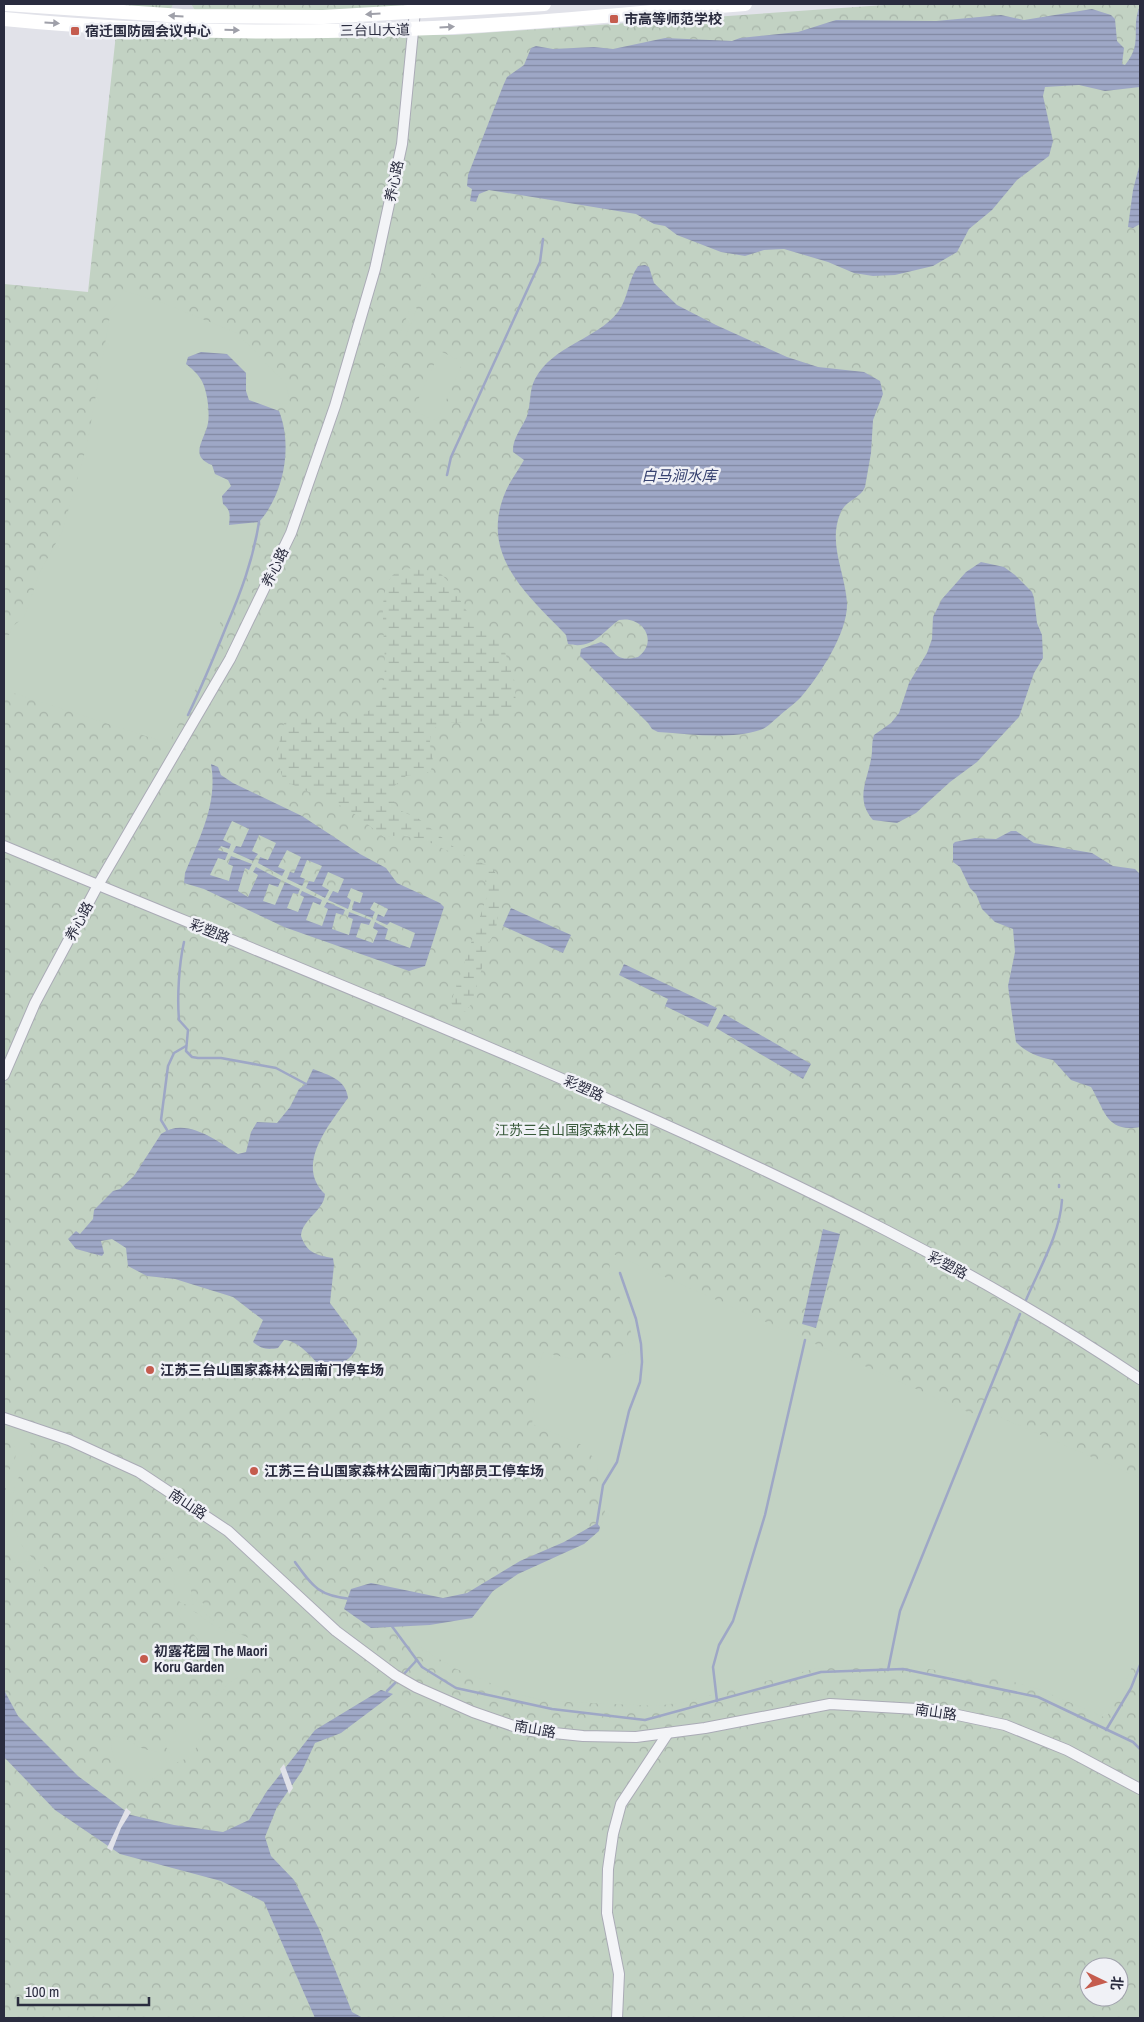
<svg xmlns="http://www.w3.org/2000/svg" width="1144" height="2022" viewBox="0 0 1144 2022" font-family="'Archivo Narrow','Noto Sans SC',sans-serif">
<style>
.built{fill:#d3d4dd}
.grass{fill:url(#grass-tufts)}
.forest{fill:url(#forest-crowns);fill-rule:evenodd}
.wetland{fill:url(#wetland-marsh)}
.garden{fill:#c2d2c3}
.water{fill:url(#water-rules);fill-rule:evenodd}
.pier{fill:#e1e2e9}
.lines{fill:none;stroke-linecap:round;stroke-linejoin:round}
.stream{stroke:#9ea7c6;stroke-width:2.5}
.minor-casing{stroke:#aaabb6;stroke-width:12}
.minor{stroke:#f3f4f7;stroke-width:10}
.secondary{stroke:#fff;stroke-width:14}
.oneway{fill:#9fa0a9}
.poi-dot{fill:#c55c4e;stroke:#f0f1f6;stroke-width:2}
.labels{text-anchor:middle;stroke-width:5;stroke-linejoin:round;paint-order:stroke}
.poi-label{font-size:14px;font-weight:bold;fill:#2a2c3f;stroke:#f0f1f6;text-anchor:start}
.street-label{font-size:14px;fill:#2a2c3f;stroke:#f0f1f6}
.park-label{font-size:14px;fill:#395a3b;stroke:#f0f1f6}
.water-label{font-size:15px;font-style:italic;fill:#374270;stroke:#f0f1f6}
</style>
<defs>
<pattern id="grass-tufts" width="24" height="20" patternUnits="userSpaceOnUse" patternTransform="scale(1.25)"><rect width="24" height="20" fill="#c2d2c3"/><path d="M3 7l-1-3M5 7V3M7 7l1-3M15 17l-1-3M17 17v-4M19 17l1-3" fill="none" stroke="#a7b4a9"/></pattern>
<pattern id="forest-crowns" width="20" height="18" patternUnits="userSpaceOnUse" patternTransform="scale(1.25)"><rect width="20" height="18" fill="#c2d2c3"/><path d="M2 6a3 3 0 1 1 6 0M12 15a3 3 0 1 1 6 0" fill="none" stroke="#a7b4a9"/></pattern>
<pattern id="wetland-marsh" width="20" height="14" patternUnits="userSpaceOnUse" patternTransform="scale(1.25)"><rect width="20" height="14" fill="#c2d2c3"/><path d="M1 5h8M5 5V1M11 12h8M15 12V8" fill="none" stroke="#a7b4a9"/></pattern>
<pattern id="water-rules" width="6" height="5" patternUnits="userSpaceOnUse" patternTransform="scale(1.25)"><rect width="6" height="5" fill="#9ea7c6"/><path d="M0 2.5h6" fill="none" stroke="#8188a2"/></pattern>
</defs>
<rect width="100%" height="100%" fill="#e1e2e9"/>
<path class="built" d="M 101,4 L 191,4 L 196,12 Z"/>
<path class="grass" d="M 124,4 L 173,4 L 170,11 L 124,6 Z"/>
<g class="forest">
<path d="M 191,4 L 416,4 L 412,6 L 322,13 L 196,12 Z"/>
<path d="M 899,4 L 1140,4 L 1140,2018 L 4,2018 L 4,284 L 88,292 L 116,34 L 454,35 ZM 1089,1967 L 1119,1967 L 1119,1997 L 1089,1997 Z"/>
</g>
<path class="wetland" d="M 407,568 L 439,572 L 449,582 L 474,623 L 503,646 L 515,683 L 516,713 C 490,723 466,723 439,723 C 419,746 440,753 430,772 L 406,776 L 392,788 L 392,799 L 397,809 L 419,819 L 465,856 L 491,867 L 500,879 L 501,894 L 496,929 L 489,943 L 472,1003 L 465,1012 L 454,1009 L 451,1002 L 486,899 L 488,889 L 481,869 C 451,853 419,830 384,837 L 348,809 L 284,781 C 275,758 278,746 284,723 C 292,721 301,718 310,718 C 328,716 345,721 363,714 C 406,695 368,610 391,577 C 394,573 402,570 407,568 Z"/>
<g class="garden">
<path d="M 428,270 L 433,270 L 421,300 L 417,294 Z"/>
<path d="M 122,290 L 163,303 L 237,333 L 286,384 L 290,403 C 273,404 264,407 249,400 L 246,391 L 247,378 L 186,364 C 191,368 197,373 201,378 C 214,398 205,435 199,456 L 203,462 L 212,465 L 215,474 L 228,480 L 231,487 L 222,496 C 230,512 235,526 257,522 L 243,584 L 228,619 L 221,616 L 217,646 L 171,739 L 167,743 L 4,690 L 4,635 L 9,635 L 12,627 L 24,617 L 40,572 L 62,532 L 87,445 L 111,310 L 118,303 Z"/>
<path d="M 415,306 L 417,309 L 404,340 L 400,340 L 399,335 L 411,307 Z"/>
<path d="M 440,351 L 463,362 L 437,421 L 413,411 Z"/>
<path d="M 391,354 L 397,356 C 397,364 394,375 385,377 L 381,374 Z"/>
<path d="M 609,1252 L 970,1413 L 993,1414 L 1140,1478 L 1140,1647 L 1124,1686 L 1106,1718 L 1041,1690 L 1010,1681 L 894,1664 L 814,1669 L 684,1702 L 657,1706 L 545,1701 L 514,1693 L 454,1668 L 418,1646 L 402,1627 L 471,1618 L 493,1591 L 518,1574 L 599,1531 C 602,1522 606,1514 605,1504 C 603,1490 596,1477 598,1462 L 580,1444 L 532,1424 L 538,1370 L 543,1352 C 578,1361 601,1366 635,1349 L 627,1315 L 610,1274 Z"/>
<path d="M 4,1422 C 24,1428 42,1447 26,1469 C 23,1473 19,1475 17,1481 C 6,1512 13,1549 44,1566 L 43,1572 L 48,1577 L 43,1584 L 30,1588 L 38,1579 L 40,1569 L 31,1561 L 13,1563 L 4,1534 L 4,1490 L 6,1490 L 5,1478 L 15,1459 L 16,1452 L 11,1437 L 4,1433 Z"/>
<path d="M 167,1553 C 193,1560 188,1585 194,1605 L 183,1604 L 172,1596 C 179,1577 173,1565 157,1554 Z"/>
<path d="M 196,1599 L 211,1608 L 215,1621 L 205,1614 Z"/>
<path d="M 182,1608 C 197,1609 203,1620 215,1626 C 234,1636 265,1631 255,1665 C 248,1674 239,1675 230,1682 C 223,1688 226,1691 215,1696 L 223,1681 L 221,1676 L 222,1662 L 200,1642 L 178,1615 L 176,1612 Z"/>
<path d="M 195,1717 L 201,1718 L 201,1729 L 194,1755 L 176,1763 L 166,1747 L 165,1738 L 168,1733 L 183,1729 L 187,1721 Z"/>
<path d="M 113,1737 C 126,1735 133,1745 144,1749 C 151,1751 158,1751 164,1755 L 168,1768 C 162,1773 151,1782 143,1782 C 126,1783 105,1752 113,1737 Z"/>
</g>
<g class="water">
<path d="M 1139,8 L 1140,8 L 1140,87 L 1105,91 L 1079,85 L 1045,87 L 1043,96 L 1053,141 L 1049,156 L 1017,180 L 992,210 L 969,229 L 957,252 L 933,266 L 895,275 L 873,276 L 854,273 L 828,262 L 784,249 L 764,250 L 745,256 L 721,252 L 677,235 L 665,226 L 654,224 L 636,214 L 489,190 L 479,194 L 476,202 L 470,201 L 472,189 L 467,186 L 468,175 L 503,86 L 507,77 L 524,65 L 531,48 L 536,46 L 553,49 L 594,47 L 613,49 L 665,38 L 732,41 L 740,38 L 798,32 L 836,20 L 936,21 L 1001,15 L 1024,20 L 1092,9 L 1111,15 L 1115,19 L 1117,41 L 1124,48 L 1122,64 L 1125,65 C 1143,43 1131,31 1139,8 Z"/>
<path d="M 1140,163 L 1140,224 L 1133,228 L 1128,227 L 1133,190 Z"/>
<path d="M 645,265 L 649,267 L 654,283 L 677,305 L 716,325 L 787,357 L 818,367 L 864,372 L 880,381 L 883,394 L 873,420 L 871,453 L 865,487 C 860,499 845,500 840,514 C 828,544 845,572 847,603 C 848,632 820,675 801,697 C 795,704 785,710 778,717 C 773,721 767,728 760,730 C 728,740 691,734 658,732 L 652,729 L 648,723 L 580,656 L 581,649 L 601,642 C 618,650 612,663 638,657 C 659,642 643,615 619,620 C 602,632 593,650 568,644 L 566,635 C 528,595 479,556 505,493 C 509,482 518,471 524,460 L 513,452 C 512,439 522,428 527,416 C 531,404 529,390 535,379 C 553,345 596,340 618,312 C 628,299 628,280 638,266 Z"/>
<path d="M 201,352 L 227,354 L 246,373 L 246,391 L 249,400 L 279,411 C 293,446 284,494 259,522 L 229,525 C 230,516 231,510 223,504 L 222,496 L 231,486 L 228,480 L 215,474 L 212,465 C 188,456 205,440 208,423 C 210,412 207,387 200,378 C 197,373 191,368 186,364 L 188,357 Z"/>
<path d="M 981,562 L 1004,567 L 1015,575 L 1032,592 L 1034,598 L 1037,623 L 1042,635 L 1043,658 L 1034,673 L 1019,717 L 977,762 L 950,782 L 916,813 L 897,823 L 873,820 C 855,799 867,782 871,759 C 873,751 871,744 874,735 L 891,723 L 899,713 L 909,683 L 927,653 L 932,639 L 933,617 L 942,599 L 966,572 Z"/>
<path d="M 211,764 L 218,767 L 221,775 L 233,783 L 302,816 L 360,854 L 386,868 L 397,883 L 440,903 L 444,907 L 425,966 L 409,971 L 284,927 L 204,889 L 184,883 L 185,873 C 200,837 218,803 211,764 ZM 232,821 L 249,829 L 241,847 L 236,846 L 233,852 L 253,861 L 258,854 L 252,851 L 259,835 L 276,843 L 268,860 L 260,857 L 258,863 L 282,876 L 285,870 L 278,867 L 287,850 L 301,857 L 294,873 L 290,872 L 287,879 L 302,886 L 305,879 L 300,877 L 307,860 L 322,866 L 314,882 L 309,881 L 306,888 L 325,898 L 329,890 L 322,886 L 328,872 L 344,879 L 338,893 L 333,891 L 328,900 L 348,909 L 351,900 L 347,897 L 351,888 L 363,893 L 360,903 L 354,901 L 352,910 L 372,918 L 375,912 L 370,909 L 374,902 L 388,909 L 384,917 L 378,914 L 376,920 L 387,925 L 390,922 L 415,933 L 410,948 L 385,939 L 388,929 L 375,922 L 373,928 L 378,931 L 373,943 L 356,937 L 361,923 L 369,925 L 371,920 L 349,912 L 348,917 L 353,919 L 349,935 L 332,929 L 336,913 L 343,915 L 345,910 L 327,902 L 324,907 L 328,909 L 322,926 L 306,920 L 313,902 L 320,905 L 322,900 L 302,891 L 300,895 L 304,897 L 298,912 L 287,908 L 293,893 L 298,894 L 300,889 L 285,882 L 275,905 L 263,901 L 269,884 L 278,887 L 281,880 L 256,867 L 253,872 L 258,875 L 248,897 L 238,891 L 245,868 L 249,870 L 252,864 L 231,856 L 228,864 L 233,866 L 229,881 L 210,875 L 218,858 L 225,860 L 228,853 L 218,850 L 221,846 L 229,849 L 231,844 L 223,840 Z"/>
<path d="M 1011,831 L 1016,831 L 1034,843 L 1092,853 L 1113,866 L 1135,869 L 1140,874 L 1140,1127 C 1106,1133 1105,1110 1091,1087 L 1071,1080 L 1053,1060 C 1040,1058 1025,1052 1016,1042 L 1008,986 L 1015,952 L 1013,929 L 995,922 L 982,909 L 976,894 L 970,888 L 960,867 L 953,862 L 953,844 L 955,842 L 975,838 L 996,839 Z"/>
<path d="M 511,908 L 571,935 L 563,953 L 503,926 Z"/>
<path d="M 624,964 L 717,1008 L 708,1027 L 665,1006 L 668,999 L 619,975 Z"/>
<path d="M 724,1014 L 811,1064 L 803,1079 L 716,1028 Z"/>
<path d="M 313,1069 C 328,1075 346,1079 348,1098 C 330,1124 294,1165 325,1194 C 324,1211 302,1219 301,1236 C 307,1253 316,1255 333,1258 L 334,1265 L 330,1303 L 357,1339 C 359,1357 340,1364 327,1373 C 316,1363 300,1340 284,1340 L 278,1348 C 267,1350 261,1349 253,1342 L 263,1320 L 233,1297 L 175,1279 L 147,1276 L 128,1266 L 126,1248 L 112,1239 L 101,1241 L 104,1253 L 102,1256 L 76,1249 L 68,1239 L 76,1231 L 80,1234 L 93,1219 L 94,1210 L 113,1191 L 120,1189 L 134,1176 L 161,1134 C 186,1116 217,1141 238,1154 L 246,1152 L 251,1132 L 257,1122 L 277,1123 L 290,1107 L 299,1089 L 306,1084 Z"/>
<path d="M 823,1229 L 840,1234 L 816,1328 L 802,1324 Z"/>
<path d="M 597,1523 L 600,1527 L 599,1531 L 584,1544 L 518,1574 L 493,1591 L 472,1618 L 430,1625 L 371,1628 L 344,1609 L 351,1589 L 371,1583 L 443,1598 L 467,1593 L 520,1561 L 564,1542 Z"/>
<path d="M 4,1690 L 18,1716 L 78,1776 L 131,1815 L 174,1825 L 223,1832 L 249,1820 L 267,1791 L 315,1730 L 381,1690 L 393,1694 L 341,1733 L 315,1743 L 302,1771 L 277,1807 L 265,1837 L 271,1856 L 294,1880 L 319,1929 L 352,2012 L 363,2018 L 315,2018 L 264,1902 L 221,1881 L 120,1854 L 55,1810 L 4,1757 Z"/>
</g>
<g class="pier">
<path d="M 284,1764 L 293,1788 L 289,1794 L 280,1769 Z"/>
<path d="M 126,1808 L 131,1812 L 121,1828 L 112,1851 L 107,1848 Z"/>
</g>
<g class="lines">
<g class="stream">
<path d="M 447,475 L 451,457 L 540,262 L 543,239"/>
<path d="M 188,715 C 202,686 214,657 226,627 C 241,592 253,560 259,522"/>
<path d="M 184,942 C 179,964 177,997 179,1020 L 188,1030 L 186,1051 L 192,1057 L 198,1058 L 221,1058 L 276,1068 L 306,1084"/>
<path d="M 167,1130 L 161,1120 L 168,1066 L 174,1053 L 186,1046"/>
<path d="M 1059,1185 L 1059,1187"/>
<path d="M 1026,1300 C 1039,1269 1060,1234 1062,1200"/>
<path d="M 597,1523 L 603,1485 L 617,1462 L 629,1411 L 640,1382 L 642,1362 L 641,1344 L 636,1319 L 620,1273"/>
<path d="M 295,1562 C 313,1587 319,1596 351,1599"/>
<path d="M 391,1625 L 422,1667 L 456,1688 L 552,1709 L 645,1720 L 821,1672 L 903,1669 L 1038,1697 L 1133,1742 L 1140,1749"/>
<path d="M 888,1670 L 900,1611 L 1020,1314"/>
<path d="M 402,1676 L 417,1660"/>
<path d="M 387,1691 L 398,1680"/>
<path d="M 717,1701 L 713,1667 L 719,1645 L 733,1621 L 765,1515 L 805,1340"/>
<path d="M 1106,1730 L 1131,1688 L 1140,1665"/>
</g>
<defs>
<g id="minor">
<path d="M 4,846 C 210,932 417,1014 621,1105 C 800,1184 978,1270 1140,1379"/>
<path d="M 4,1075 L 35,1003 L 98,885 L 230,659 L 291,533 L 335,406 L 375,269 L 402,144 L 415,11"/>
<path d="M 4,1418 L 69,1440 L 139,1472 L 228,1531 L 336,1631 L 395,1675 L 416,1687 L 473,1712 L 525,1730 L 583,1736 L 636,1737 L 705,1728 L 830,1704 L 934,1710 L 1005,1725 L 1067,1750 L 1140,1789"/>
<path d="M 617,2018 L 619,1974 L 607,1913 L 608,1869 L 613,1834 L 621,1804 L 668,1733"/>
</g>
</defs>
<use href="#minor" class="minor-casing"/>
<use href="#minor" class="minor"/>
<g class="secondary">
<path d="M 6,4 L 182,16 L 323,17 L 544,4"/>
<path d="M 4,19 C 146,33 291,34 433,28 C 537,24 641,12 745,4"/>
</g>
</g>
<defs><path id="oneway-solid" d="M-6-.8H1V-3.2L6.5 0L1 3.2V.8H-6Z" transform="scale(1.25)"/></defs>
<g class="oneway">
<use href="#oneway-solid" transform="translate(373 14) rotate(176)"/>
<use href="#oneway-solid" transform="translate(176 16) rotate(-177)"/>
<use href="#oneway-solid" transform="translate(52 23) rotate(3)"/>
<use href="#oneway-solid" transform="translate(447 27) rotate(-4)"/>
<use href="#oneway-solid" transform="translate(232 30) rotate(2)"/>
</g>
<g class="poi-dot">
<rect x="609" y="14" width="10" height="10" rx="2.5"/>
<rect x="70" y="26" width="10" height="10" rx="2.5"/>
<circle cx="150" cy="1370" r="5"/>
<circle cx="254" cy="1471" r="5"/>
<circle cx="144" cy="1659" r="5"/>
</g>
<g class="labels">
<g class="poi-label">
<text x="624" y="24">市高等师范学校</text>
<text x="85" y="36">宿迁国防园会议中心</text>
<text x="160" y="1375">江苏三台山国家森林公园南门停车场</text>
<text x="264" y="1476">江苏三台山国家森林公园南门内部员工停车场</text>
<text x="154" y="1656">初露花园 The Maori<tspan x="154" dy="16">Koru Garden</tspan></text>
</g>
<g class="street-label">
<text transform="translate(375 30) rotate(-1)" y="5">三台山大道</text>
<text transform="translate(394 181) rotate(-78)" y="5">养心路</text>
<text transform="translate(275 567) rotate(-64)" y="5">养心路</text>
<text transform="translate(79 921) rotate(-62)" y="5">养心路</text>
<text transform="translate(210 931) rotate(22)" y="5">彩塑路</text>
<text transform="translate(584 1088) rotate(24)" y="5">彩塑路</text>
<text transform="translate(948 1265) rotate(28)" y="5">彩塑路</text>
<text transform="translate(188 1504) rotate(34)" y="5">南山路</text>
<text transform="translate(936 1712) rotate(8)" y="5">南山路</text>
<text transform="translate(535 1729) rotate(10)" y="5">南山路</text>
</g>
<g class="park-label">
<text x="572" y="1135">江苏三台山国家森林公园</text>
</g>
<g class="water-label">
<text x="679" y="481">白马涧水库</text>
</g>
</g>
<rect width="1144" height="2022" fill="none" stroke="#2a2c3f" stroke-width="10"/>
<g transform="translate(1104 1982) rotate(95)"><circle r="24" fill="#f0f1f6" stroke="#a1a2ad"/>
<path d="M0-4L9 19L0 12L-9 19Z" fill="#c55c4e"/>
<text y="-8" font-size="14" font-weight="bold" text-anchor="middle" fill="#2a2c3f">北</text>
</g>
<path d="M18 1997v8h131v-8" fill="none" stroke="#2a2c3f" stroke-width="2.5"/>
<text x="25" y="1997" font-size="15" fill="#2a2c3f" stroke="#f0f1f6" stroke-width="4" paint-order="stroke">100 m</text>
</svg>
